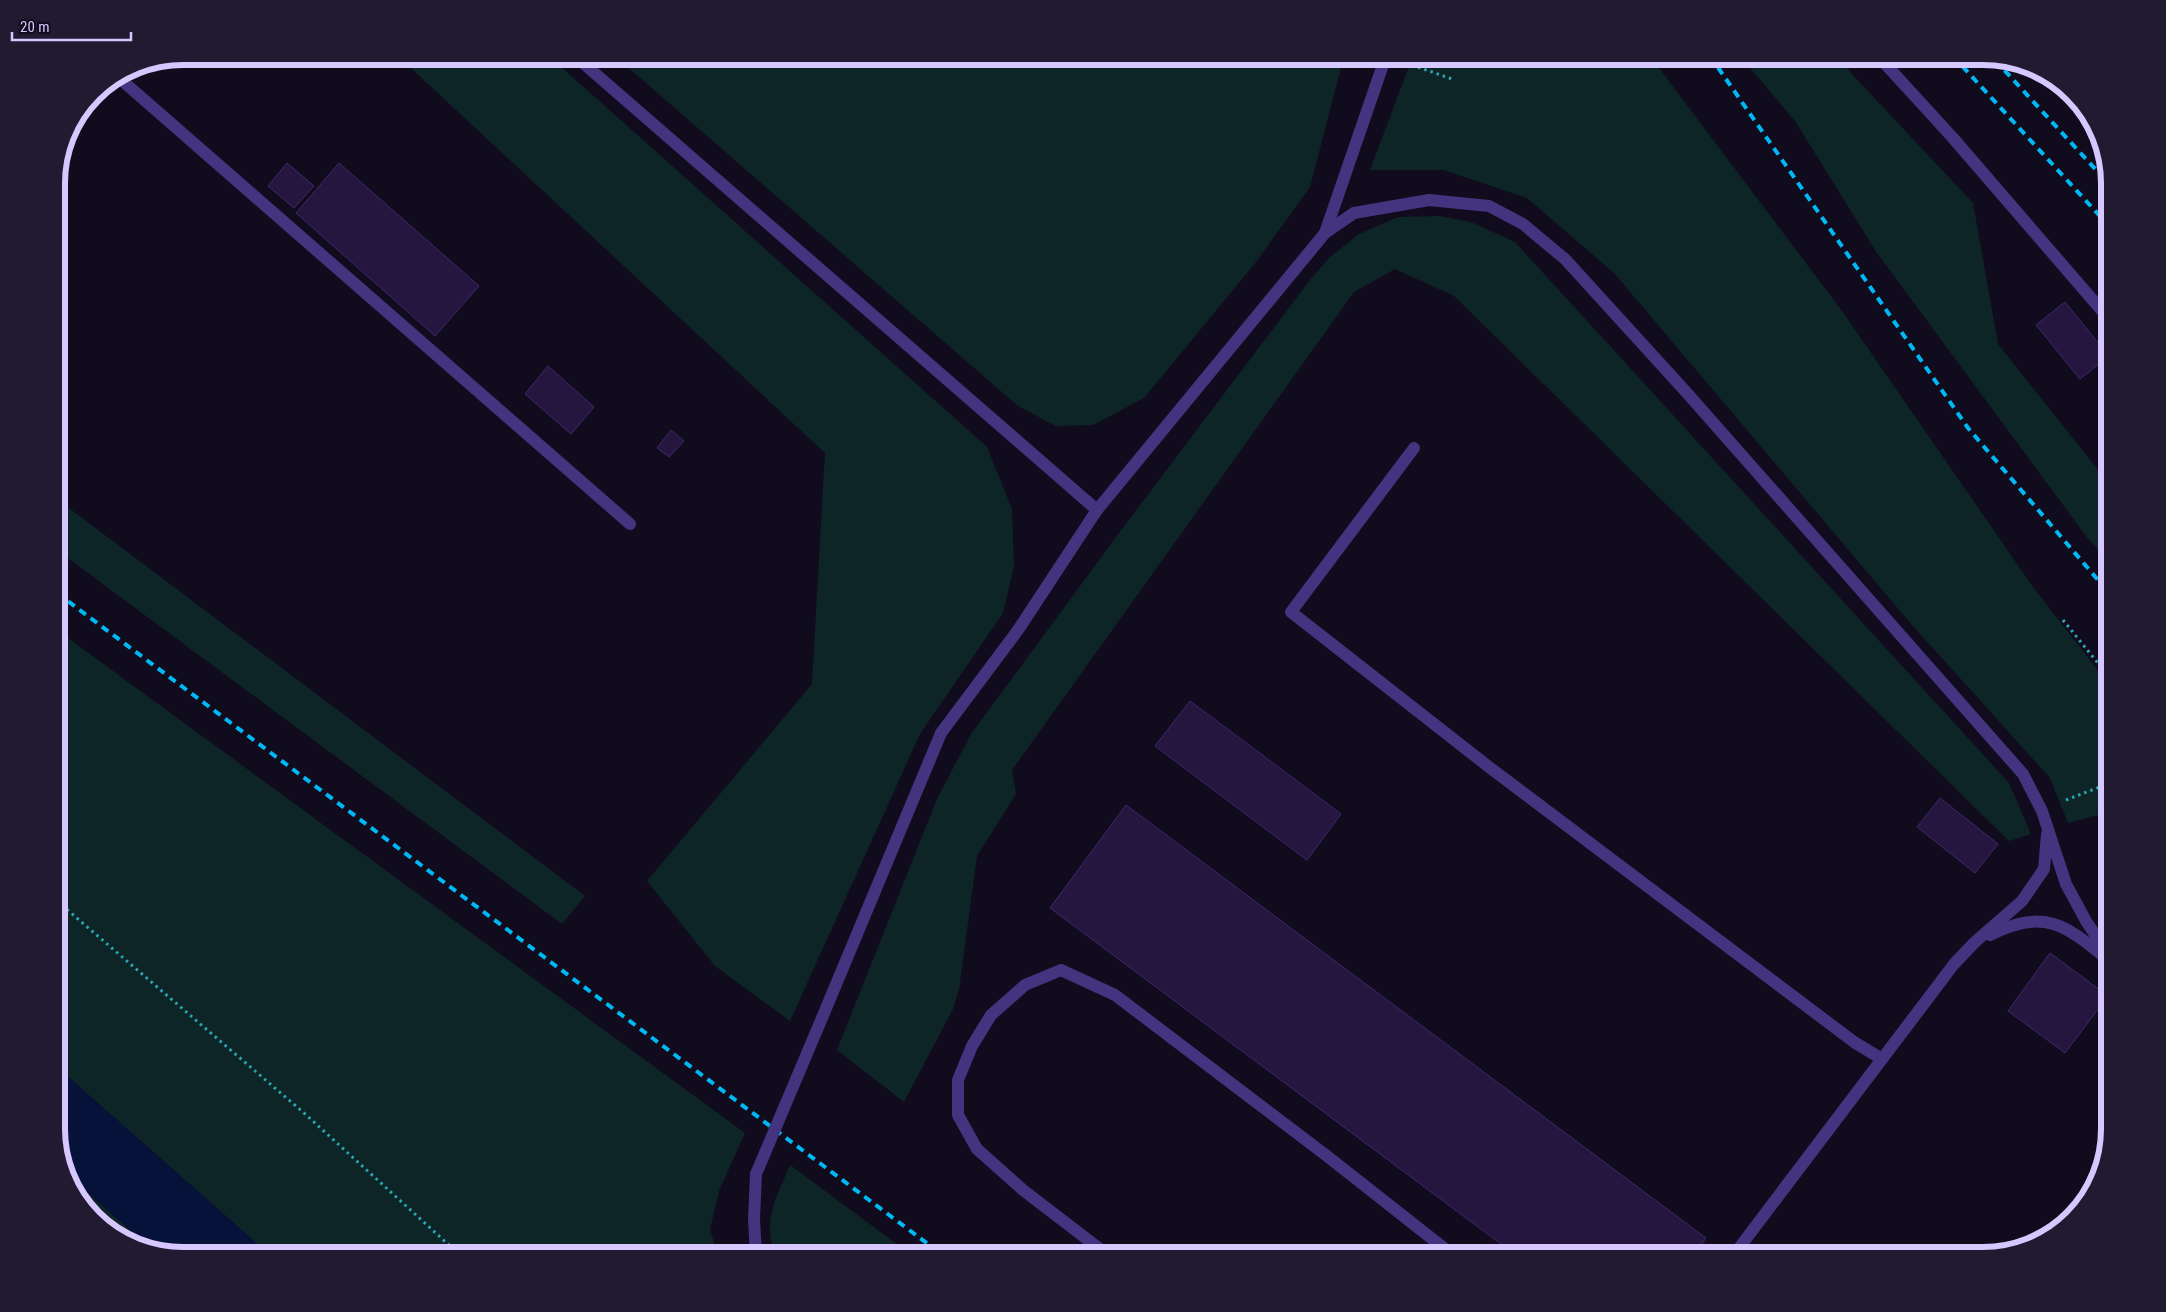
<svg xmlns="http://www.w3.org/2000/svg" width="2166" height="1312" viewBox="0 0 2166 1312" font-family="'Roboto Condensed',sans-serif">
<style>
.green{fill:#0e2528}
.water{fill:#07123b}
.building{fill:#25163f;stroke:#3f286c}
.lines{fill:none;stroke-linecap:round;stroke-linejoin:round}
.path{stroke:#29a7b2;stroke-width:3;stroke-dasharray:2.5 4;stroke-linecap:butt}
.minor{stroke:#42347f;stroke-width:12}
.rail{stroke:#00b8f3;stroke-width:4;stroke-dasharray:8 6;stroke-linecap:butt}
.minor-bridge{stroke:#42347f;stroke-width:12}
.rim{fill:none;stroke:#d6c8ff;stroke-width:6}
</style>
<rect width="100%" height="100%" fill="#110b1e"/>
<g class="green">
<path d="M 398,56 L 549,56 L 987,447 L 1012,509 L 1014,566 L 1003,613 L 920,734 L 790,1021 L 715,966 L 647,881 L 812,684 L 825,453 Z"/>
<path d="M 615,56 L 1344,56 L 1310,187 L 1256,262 L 1144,398 L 1093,425 L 1056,426 L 1018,406 Z"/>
<path d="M 1413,56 L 1650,56 L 1842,311 L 2033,587 L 2110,686 L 2110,812 L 2068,823 L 2050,778 L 1912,625 L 1614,273 L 1527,198 L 1444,170 L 1370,170 Z"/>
<path d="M 1740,56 L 1835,56 L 1973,203 L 1998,344 L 2110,485 L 2110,563 L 2086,536 L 1877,253 L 1795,121 Z"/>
<path d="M 1439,216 L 1471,222 L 1515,242 L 2009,783 L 2031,834 L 2009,841 L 1454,296 L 1395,269 L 1354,292 L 1012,770 L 1016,794 L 977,856 L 959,989 L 953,1009 L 904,1102 L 837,1050 L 937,799 L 971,734 L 1119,533 L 1310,280 L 1329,258 L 1359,234 L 1398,217 Z"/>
<path d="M 57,499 L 585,896 L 562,924 L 57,550 Z"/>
<path d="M 57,630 L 745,1133 L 719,1191 L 710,1229 L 718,1256 L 271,1256 L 57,1067 Z"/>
<path d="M 790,1165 L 913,1256 L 776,1256 C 761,1220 777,1197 790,1165 Z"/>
<path d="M 68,1175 L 149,1247 L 119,1239 L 73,1193 Z"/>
</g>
<path class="water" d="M 57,1067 L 271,1256 L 183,1256 L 149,1247 L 68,1175 L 57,1137 Z"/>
<g class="building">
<path d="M 287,163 L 314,186 L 294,208 L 268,186 Z"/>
<path d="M 339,163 L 479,286 L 435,336 L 296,213 Z"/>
<path d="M 2065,302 L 2109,356 L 2080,379 L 2036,325 Z"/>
<path d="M 548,366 L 594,407 L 571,434 L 525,394 Z"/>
<path d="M 671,430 L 684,441 L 669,457 L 657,448 Z"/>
<path d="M 1190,701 L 1341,814 L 1307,860 L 1155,746 Z"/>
<path d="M 1940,798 L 1998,844 L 1975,873 L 1917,827 Z"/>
<path d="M 1126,805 L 1706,1238 L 1693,1256 L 1517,1256 L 1050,908 Z"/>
<path d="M 2050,953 L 2108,996 L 2065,1053 L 2008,1011 Z"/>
</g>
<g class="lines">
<g class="path">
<path d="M 1412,65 L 1452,79"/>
<path d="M 2063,620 L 2110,678"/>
<path d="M 2066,800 L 2110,783"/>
<path d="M 57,901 L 304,1113 L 461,1256"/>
</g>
<g class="minor">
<path d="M 575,56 L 1097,510"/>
<path d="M 1878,56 L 1953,138 L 2110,320"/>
<path d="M 118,77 L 630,524"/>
<path d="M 1325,233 L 1386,56"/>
<path d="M 1414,448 L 1291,612 L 1489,767 L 1854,1042 L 1882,1059"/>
<path d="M 1990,935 C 2044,909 2063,923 2106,958"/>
<path d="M 822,1018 L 941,733 L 1018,630 L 1097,510 L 1325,233 L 1354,213 L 1429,200 L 1489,206 L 1523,224 L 1565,259 L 1687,393 L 2023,774 L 2042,811 L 2066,884 L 2086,921 L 2110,957"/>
<path d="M 756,1256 L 754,1219 L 756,1174"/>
<path d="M 1109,1256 L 1023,1190 L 977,1149 L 958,1115 L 958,1080 L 972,1046 L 991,1015 L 1025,985 L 1061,970 L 1115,995 L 1327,1156 L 1454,1256"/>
<path d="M 1733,1256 L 1954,964 L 1975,942 L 2022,901 L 2044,869 L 2047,834"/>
</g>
<g class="rail">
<path d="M 1710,56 L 1968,428 L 2110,594"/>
<path d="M 1953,56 L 2110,227"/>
<path d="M 1995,60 L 2109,184"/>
<path d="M 57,593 L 944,1256"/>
</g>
<path class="minor-bridge" d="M 756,1174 L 822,1018"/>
</g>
<path d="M0 0H2166V1312H0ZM183 65H1983A118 118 0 0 1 2101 183V1129A118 118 0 0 1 1983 1247H183A118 118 0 0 1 65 1129V183A118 118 0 0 1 183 65Z" fill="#211a30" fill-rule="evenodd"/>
<path class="rim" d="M183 65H1983A118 118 0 0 1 2101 183V1129A118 118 0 0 1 1983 1247H183A118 118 0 0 1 65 1129V183A118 118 0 0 1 183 65Z"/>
<path d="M12 32v8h119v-8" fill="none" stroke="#d6c8ff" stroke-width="2.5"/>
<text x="20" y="32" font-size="15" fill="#d6c8ff" stroke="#110b1e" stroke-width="4" paint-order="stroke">20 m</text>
</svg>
